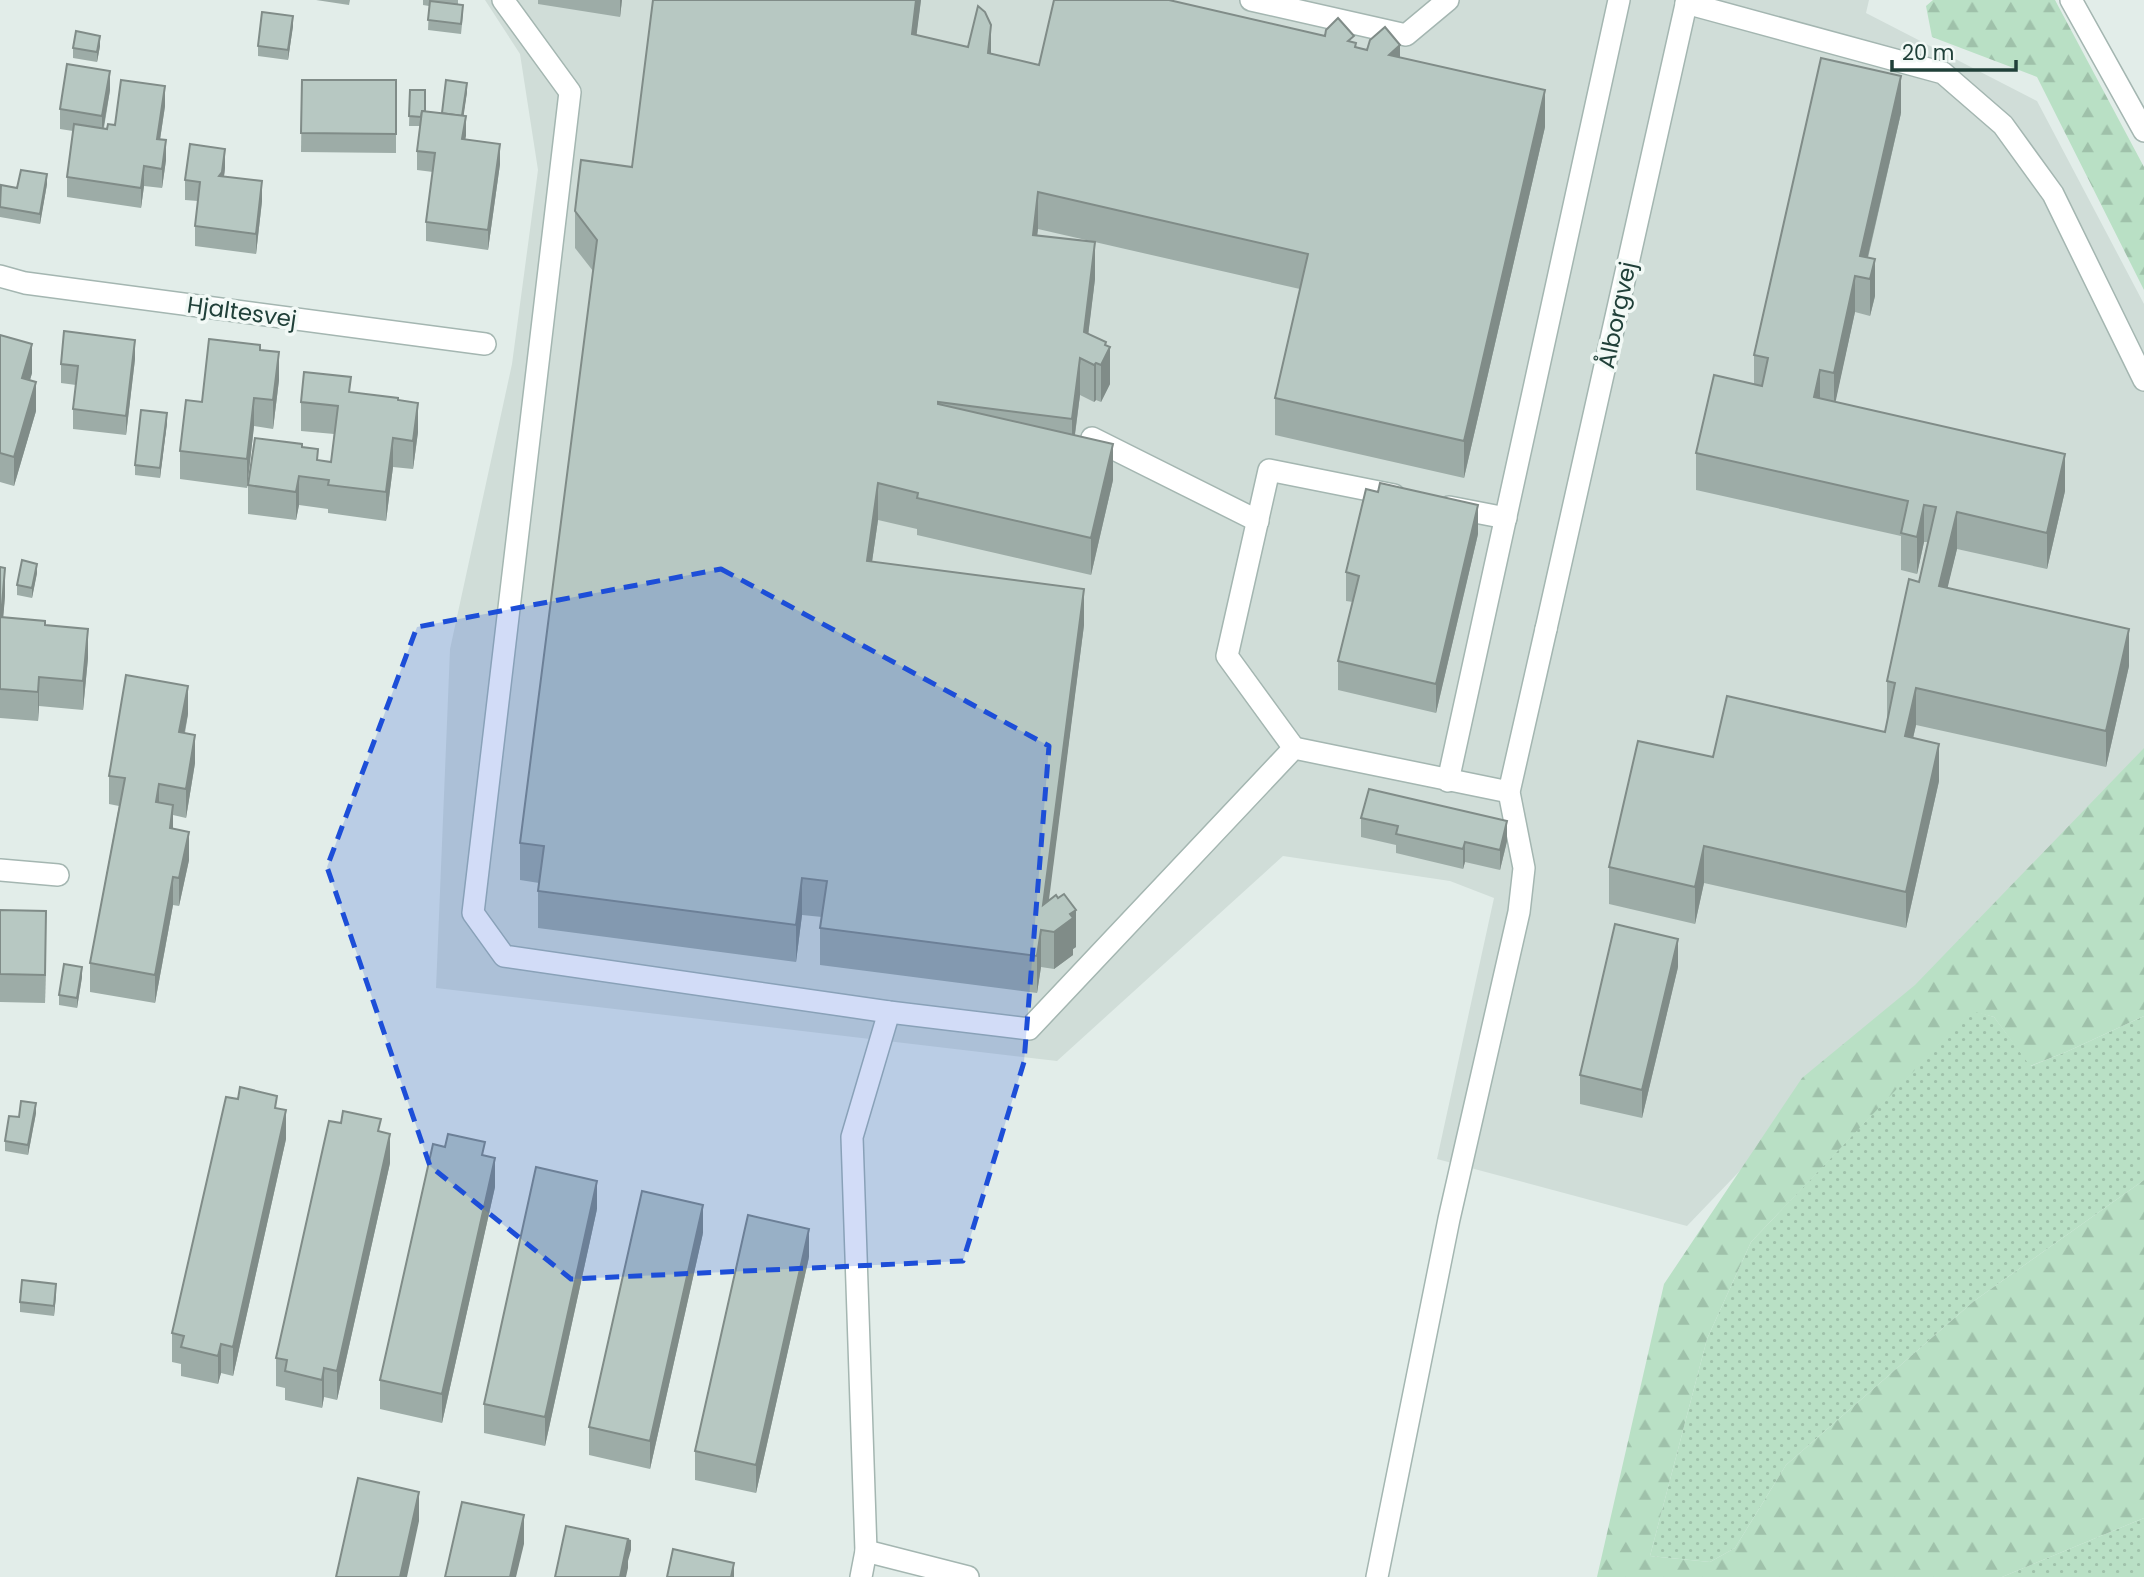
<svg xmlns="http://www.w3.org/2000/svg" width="2144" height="1577" viewBox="0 0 2144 1577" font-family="Poppins,sans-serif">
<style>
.built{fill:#d0ddd8}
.grass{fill:url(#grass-dots)}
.forest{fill:url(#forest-firs)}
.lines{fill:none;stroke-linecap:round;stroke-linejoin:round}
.service-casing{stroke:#a4b6b1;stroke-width:24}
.minor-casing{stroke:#a4b6b1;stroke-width:24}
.service{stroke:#fff;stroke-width:21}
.minor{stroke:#fff;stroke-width:21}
.wall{fill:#9daca7}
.shaded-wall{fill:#808c88}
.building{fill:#b7c8c2;stroke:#808c88;stroke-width:2}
.marked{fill:#1d4ed8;fill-opacity:0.2;stroke:#1d4ed8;stroke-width:5;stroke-dasharray:14 9;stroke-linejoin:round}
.labels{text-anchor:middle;stroke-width:7;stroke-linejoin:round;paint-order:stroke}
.street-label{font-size:23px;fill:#204039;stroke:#f2f9f6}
</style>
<defs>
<pattern id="grass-dots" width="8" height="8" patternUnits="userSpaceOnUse" patternTransform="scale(1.75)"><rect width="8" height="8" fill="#b9e0c5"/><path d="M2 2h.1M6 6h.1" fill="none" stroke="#9fc1aa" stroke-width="1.8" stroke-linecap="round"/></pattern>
<pattern id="forest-firs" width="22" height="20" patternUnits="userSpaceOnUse" patternTransform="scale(1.75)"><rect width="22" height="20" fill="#b9e0c5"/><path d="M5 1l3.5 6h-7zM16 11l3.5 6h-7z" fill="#9fc1aa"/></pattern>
</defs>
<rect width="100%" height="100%" fill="#e2ede9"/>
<path class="built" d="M 485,0 L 1869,0 L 1866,13 L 2037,101 L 2144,304 L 2144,749 L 1687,1226 L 1437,1159 L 1494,898 L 1450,881 L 1283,856 L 1057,1061 L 436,988 L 450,649 L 512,364 L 538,170 L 520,54 Z"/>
<g class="grass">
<path d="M 1971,1010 L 1994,1017 L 2031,1066 L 2066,1052 L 2144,1016 L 2144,1180 L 1974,1301 L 1786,1465 L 1735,1548 L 1710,1562 L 1650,1556 L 1707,1339 L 1751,1242 Z"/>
<path d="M 2144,1518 L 2144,1577 L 2002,1577 Z"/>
</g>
<g class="forest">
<path d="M 1933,0 L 2055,0 L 2144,167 L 2144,290 L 2037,77 L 1932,37 L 1926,6 Z"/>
<path d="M 2144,748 L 2144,1016 L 2066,1052 L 2030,1066 L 1994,1017 L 1971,1011 L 1751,1242 L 1707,1339 L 1650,1556 L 1710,1562 L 1735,1548 L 1786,1465 L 1974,1301 L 2144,1180 L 2144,1518 L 2002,1577 L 1597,1577 L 1664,1284 L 1802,1078 L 1915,985 Z"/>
</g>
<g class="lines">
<defs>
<g id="service">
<path d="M 503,0 L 570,92 L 473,913 L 504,956 L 889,1012 L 1029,1029 L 1294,748 L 1509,792"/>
<path d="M 1251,0 L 1406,35 L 1448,0"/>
<path d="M 2071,0 L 2144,131"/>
<path d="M 1686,3 L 1943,73 L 2003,125 L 2053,194 L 2144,380"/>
<path d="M 1092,438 L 1258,521"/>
<path d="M 1449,507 L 1506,518"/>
<path d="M 1294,748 L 1227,656 L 1269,470 L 1394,495"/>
<path d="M 1448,781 L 1619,0"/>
<path d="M 866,1551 L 968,1577"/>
<path d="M 861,1577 L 866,1551 L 852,1137 L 889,1012"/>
<path d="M 1377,1577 L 1449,1219 L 1519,912 L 1524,868 L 1509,792 L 1546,629"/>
</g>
<g id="minor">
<path d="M 0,276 L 25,283 L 485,344"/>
<path d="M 1546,629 L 1687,0"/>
<path d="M 0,870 L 58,875"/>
</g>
</defs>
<use href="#service" class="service-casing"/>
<use href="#minor" class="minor-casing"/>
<use href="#service" class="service"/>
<use href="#minor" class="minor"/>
</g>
<g class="wall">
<path d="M 316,0 L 350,0 L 349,5 Z"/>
<path d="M 423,0 L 458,0 L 458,4 L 463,15 L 461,34 L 428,30 L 429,6 L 423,5 Z"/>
<path d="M 538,0 L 622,0 L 620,17 L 538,4 Z"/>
<path d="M 653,0 L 921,0 L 916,35 L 1039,65 L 1354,42 L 1356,47 L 1400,57 L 1545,127 L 1464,478 L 1275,435 L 1275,398 L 1300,289 L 1038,229 L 1037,235 L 1095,279 L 1088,334 L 1106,345 L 1110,384 L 1101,402 L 1096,400 L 1094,402 L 1080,395 L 1075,435 L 1113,480 L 1091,575 L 917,535 L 917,529 L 878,520 L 872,561 L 1084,625 L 1048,901 L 1076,947 L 1073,949 L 1073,955 L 1054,969 L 1041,967 L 1037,993 L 820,965 L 820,928 L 822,917 L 802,915 L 796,962 L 538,928 L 538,891 L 539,883 L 520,880 L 520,843 L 593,271 L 575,248 L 575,211 L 632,167 Z"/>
<path d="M 293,26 L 288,60 L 258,56 L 258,46 Z"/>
<path d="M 100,46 L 97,62 L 73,58 L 73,48 Z"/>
<path d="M 302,80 L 396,80 L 396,153 L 301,152 Z"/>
<path d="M 110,90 L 104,128 L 107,129 L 165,106 L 160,140 L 166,160 L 162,188 L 144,186 L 141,208 L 67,197 L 67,177 L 73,131 L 60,129 L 60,109 Z"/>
<path d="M 410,90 L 425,111 L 442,113 L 467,92 L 463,116 L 465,139 L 500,164 L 488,250 L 426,241 L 426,222 L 433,172 L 417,170 L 417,151 L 420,126 L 409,126 Z"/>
<path d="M 1901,113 L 1868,258 L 1875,296 L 1870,316 L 1855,312 L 1835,402 L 2065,491 L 2047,569 L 1957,549 L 1947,588 L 2129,666 L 2106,767 L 1916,725 L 1913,738 L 1939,781 L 1906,928 L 1704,883 L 1695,924 L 1609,904 L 1609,867 L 1713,757 L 1885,732 L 1888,718 L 1887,718 L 1887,681 L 1919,582 L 1928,542 L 1924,542 L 1917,574 L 1901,570 L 1901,536 L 1696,490 L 1696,453 L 1754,384 L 1754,355 Z"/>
<path d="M 225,168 L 224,177 L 262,201 L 256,254 L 195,246 L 195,226 L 198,201 L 185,200 L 185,180 Z"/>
<path d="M 47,184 L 40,224 L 0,217 L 0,192 Z"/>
<path d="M 0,335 L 32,373 L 30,380 L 36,411 L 14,486 L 0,482 Z"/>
<path d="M 260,350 L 279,380 L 273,429 L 254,426 L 247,488 L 180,479 L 180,451 L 202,402 Z"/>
<path d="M 135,359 L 126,435 L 73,429 L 73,409 L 76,385 L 61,383 L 61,364 Z"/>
<path d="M 351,392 L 398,400 L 418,432 L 413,469 L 393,467 L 386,521 L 328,513 L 328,509 L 299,505 L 296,520 L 248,514 L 248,485 L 302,447 L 318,460 L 331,462 L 334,434 L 301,431 L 301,402 Z"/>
<path d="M 167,423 L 160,478 L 135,475 L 135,465 Z"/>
<path d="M 1478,534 L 1436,713 L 1338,690 L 1338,661 L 1353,602 L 1346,601 L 1346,572 Z"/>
<path d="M 0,567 L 5,596 L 3,617 L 45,625 L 88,658 L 83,710 L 39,706 L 38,721 L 0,718 Z"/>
<path d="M 37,573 L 32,598 L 17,595 L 17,585 Z"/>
<path d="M 188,714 L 185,733 L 195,763 L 186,818 L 173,815 L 173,829 L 189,860 L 179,906 L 173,905 L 155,1003 L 90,992 L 90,963 L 119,806 L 109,804 L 109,776 Z"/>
<path d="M 1361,818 L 1507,841 L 1500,870 L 1465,862 L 1463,869 L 1396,853 L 1396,845 L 1361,837 Z"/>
<path d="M 0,910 L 46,940 L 45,1003 L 0,1002 Z"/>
<path d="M 1678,967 L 1642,1118 L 1580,1104 L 1580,1075 Z"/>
<path d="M 82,977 L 77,1008 L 59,1005 L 59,995 Z"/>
<path d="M 277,1109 L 286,1139 L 233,1376 L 221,1373 L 218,1384 L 181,1376 L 181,1364 L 172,1362 L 172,1333 Z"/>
<path d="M 36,1113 L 28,1155 L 5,1151 L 5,1141 L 19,1117 Z"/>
<path d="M 381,1132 L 390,1163 L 337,1400 L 324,1397 L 322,1408 L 285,1400 L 285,1388 L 276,1386 L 276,1358 Z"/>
<path d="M 485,1156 L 495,1187 L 442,1423 L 380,1409 L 380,1380 Z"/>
<path d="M 597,1209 L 545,1446 L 484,1433 L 484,1404 Z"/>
<path d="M 703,1233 L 650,1469 L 589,1455 L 589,1427 Z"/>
<path d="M 809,1257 L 756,1493 L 695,1480 L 695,1451 Z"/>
<path d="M 56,1294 L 54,1316 L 20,1312 L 20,1302 Z"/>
</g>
<g class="shaded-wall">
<path d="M 620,0 L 622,0 L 620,17 Z"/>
<path d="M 916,0 L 921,0 L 912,71 L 912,34 Z"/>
<path d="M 293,16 L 293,26 L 288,60 L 288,50 Z"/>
<path d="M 991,25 L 991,62 L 988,53 Z"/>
<path d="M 100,36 L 100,46 L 97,62 L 97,52 Z"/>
<path d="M 1400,45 L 1400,81 L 1389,55 Z"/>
<path d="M 110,71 L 110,90 L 102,136 L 102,116 Z"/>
<path d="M 1901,76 L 1901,113 L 1863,277 L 1860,256 Z"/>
<path d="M 467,83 L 467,92 L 462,127 L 462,117 Z"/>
<path d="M 165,86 L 165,106 L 157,159 L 157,139 Z"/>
<path d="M 1545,90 L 1545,127 L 1464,478 L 1464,441 Z"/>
<path d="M 466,116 L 466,136 L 462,158 L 462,139 Z"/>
<path d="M 166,140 L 166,160 L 162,188 L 162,169 Z"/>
<path d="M 500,144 L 500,164 L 488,250 L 488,230 Z"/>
<path d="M 225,149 L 225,168 L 222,191 L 219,176 Z"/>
<path d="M 144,166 L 144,186 L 141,208 L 141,188 Z"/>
<path d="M 47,174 L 47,184 L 40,224 L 40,214 Z"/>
<path d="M 262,181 L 262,201 L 256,254 L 256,234 Z"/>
<path d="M 1038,192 L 1038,229 L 1033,271 L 1033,235 Z"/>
<path d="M 1095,242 L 1095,279 L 1085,361 L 1084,332 Z"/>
<path d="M 1875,259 L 1875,296 L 1870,316 L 1870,279 Z"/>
<path d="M 1855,276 L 1855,312 L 1834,409 L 1834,373 Z"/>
<path d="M 135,340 L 135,359 L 126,435 L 126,416 Z"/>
<path d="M 1106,342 L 1106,356 L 1110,347 L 1110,384 L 1101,402 L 1101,365 Z"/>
<path d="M 32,344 L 32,373 L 22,407 L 22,378 Z"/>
<path d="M 279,352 L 279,380 L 273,429 L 273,400 Z"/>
<path d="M 1080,358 L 1080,395 L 1072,456 L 1072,419 Z"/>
<path d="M 1096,363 L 1096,400 L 1094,402 L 1094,365 Z"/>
<path d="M 1820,370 L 1820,407 L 1814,397 Z"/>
<path d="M 36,382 L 36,411 L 14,486 L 14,457 Z"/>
<path d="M 254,398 L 254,426 L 247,488 L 247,459 Z"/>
<path d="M 418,403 L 418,432 L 413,469 L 413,441 Z"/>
<path d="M 167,413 L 167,423 L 160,478 L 160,468 Z"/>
<path d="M 393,438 L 393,467 L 386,521 L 386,492 Z"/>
<path d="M 1113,444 L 1113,480 L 1091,575 L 1091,538 Z"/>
<path d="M 2065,454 L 2065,491 L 2047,569 L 2047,533 Z"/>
<path d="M 299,476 L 299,505 L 296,520 L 296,492 Z"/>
<path d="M 878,483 L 878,520 L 867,597 L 867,561 Z"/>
<path d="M 1478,505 L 1478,534 L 1436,713 L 1436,684 Z"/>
<path d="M 1924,505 L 1924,542 L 1917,574 L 1917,537 Z"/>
<path d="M 1957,512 L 1957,549 L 1939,623 L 1939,586 Z"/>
<path d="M 37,564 L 37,573 L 32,598 L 32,588 Z"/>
<path d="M 5,568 L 5,596 L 1,645 L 1,617 Z"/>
<path d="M 1084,589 L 1084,625 L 1045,931 L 1043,905 Z"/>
<path d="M 88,629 L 88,658 L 83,710 L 83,681 Z"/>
<path d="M 2129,629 L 2129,666 L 2106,767 L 2106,731 Z"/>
<path d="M 39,677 L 39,706 L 38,721 L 38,692 Z"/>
<path d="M 188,686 L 188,714 L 179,760 L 179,732 Z"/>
<path d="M 1916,688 L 1916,725 L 1905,773 L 1905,736 Z"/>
<path d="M 195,735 L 195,763 L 186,818 L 186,789 Z"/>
<path d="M 1939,744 L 1939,781 L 1906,928 L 1906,892 Z"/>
<path d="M 159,784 L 159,813 L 156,802 Z"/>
<path d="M 173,805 L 173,834 L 170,828 Z"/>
<path d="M 1507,821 L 1507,841 L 1500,870 L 1500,850 Z"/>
<path d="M 189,832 L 189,860 L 179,906 L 179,878 Z"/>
<path d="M 1465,842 L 1465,862 L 1463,869 L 1463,849 Z"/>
<path d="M 1704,846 L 1704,883 L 1695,924 L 1695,887 Z"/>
<path d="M 173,877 L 173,905 L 155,1003 L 155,975 Z"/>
<path d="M 802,878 L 802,915 L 796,962 L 796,925 Z"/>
<path d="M 1076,910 L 1076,947 L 1073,949 L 1073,955 L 1054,969 L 1054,932 L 1070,914 Z"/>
<path d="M 46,911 L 46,940 L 45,1003 L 45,975 Z"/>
<path d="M 1041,930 L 1041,967 L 1037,993 L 1037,956 Z"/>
<path d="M 1678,939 L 1678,967 L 1642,1118 L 1642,1090 Z"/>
<path d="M 82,967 L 82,977 L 77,1008 L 77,998 Z"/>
<path d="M 36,1103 L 36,1113 L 28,1155 L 28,1145 Z"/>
<path d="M 286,1110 L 286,1139 L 233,1376 L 233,1347 Z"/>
<path d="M 390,1134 L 390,1163 L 337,1400 L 337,1371 Z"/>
<path d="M 495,1158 L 495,1187 L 442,1423 L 442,1394 Z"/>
<path d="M 597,1181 L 597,1209 L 545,1446 L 545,1417 Z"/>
<path d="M 703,1205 L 703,1233 L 650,1469 L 650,1441 Z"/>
<path d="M 809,1229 L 809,1257 L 756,1493 L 756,1465 Z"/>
<path d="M 56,1284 L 56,1294 L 54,1316 L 54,1306 Z"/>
<path d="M 221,1344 L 221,1373 L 218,1384 L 218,1356 Z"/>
<path d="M 324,1368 L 324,1397 L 322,1408 L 322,1380 Z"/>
<path d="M 419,1492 L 419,1521 L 407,1577 L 400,1577 Z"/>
<path d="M 524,1515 L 524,1544 L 516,1577 L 510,1577 Z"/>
<path d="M 628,1539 L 631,1540 L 631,1550 L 628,1561 L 628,1568 L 626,1577 L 620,1577 Z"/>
<path d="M 734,1563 L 734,1577 L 731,1577 Z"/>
</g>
<g class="building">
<path d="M 653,0 L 916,0 L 912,34 L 968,47 L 978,6 L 985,12 L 991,25 L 988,53 L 1039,65 L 1054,0 L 1169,0 L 1325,36 L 1326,30 L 1338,18 L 1354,36 L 1348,41 L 1356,43 L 1355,47 L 1367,50 L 1370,40 L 1385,27 L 1400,45 L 1389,55 L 1545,90 L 1464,441 L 1275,398 L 1308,254 L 1038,192 L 1033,235 L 1095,242 L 1084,332 L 1106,342 L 1105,345 L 1110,347 L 1101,365 L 1096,363 L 1094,365 L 1080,358 L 1072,419 L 938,402 L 938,404 L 1113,444 L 1091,538 L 917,498 L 918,493 L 878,483 L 867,561 L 1084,589 L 1043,905 L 1056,895 L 1058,898 L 1064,894 L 1076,910 L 1070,914 L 1073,918 L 1054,932 L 1041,930 L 1037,956 L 820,928 L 827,881 L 802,878 L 796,925 L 538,891 L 544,846 L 520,843 L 597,240 L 575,211 L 581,160 L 632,167 Z"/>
<path d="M 430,1 L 463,5 L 461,24 L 428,20 Z"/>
<path d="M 262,12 L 293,16 L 288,50 L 258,46 Z"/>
<path d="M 76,31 L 100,36 L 97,52 L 73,48 Z"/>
<path d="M 1821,58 L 1901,76 L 1860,256 L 1875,259 L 1870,279 L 1855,276 L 1834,373 L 1820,370 L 1814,397 L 2065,454 L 2047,533 L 1957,512 L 1939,586 L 2129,629 L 2106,731 L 1916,688 L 1905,736 L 1939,744 L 1906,892 L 1704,846 L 1695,887 L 1609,867 L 1638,741 L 1713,757 L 1727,696 L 1885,732 L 1895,683 L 1887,681 L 1909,579 L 1919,582 L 1936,507 L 1924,505 L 1917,537 L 1901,533 L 1908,501 L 1696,453 L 1714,375 L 1762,386 L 1768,358 L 1754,355 Z"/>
<path d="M 67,64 L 110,71 L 102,116 L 60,109 Z"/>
<path d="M 121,80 L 165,86 L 157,139 L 166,140 L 162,169 L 144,166 L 141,188 L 67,177 L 74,124 L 107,129 L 108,124 L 115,125 Z"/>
<path d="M 302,80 L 396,80 L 396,134 L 301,133 Z"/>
<path d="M 446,80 L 467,83 L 462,116 L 442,113 Z"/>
<path d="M 410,90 L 425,90 L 425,111 L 422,111 L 421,117 L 409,116 Z"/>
<path d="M 422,111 L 466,116 L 462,139 L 500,144 L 488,230 L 426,222 L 435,153 L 417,151 Z"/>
<path d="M 190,144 L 225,149 L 222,172 L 219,176 L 262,181 L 256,234 L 195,226 L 200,182 L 185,180 Z"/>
<path d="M 21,170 L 47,174 L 40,214 L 0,207 L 1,185 L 17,188 Z"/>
<path d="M 64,331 L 135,340 L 126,416 L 73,409 L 78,366 L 61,364 Z"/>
<path d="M 0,335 L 32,344 L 22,378 L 36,382 L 14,457 L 0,453 Z"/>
<path d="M 209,339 L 260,345 L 260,350 L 279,352 L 273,400 L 254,398 L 247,459 L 180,451 L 186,400 L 202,402 Z"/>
<path d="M 304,372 L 351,377 L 349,392 L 398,398 L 398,400 L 418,403 L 413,441 L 393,438 L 386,492 L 328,485 L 329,480 L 299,476 L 296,492 L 248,485 L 255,438 L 302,444 L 302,447 L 318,449 L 317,460 L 331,462 L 338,406 L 301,402 Z"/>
<path d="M 141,410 L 167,413 L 160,468 L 135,465 Z"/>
<path d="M 1380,483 L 1478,505 L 1436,684 L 1338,661 L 1359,576 L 1346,572 L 1366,489 L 1378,492 Z"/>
<path d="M 22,560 L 37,564 L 32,588 L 17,585 Z"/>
<path d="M 0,567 L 5,568 L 1,617 L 45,621 L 45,625 L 88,629 L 83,681 L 39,677 L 38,692 L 0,689 Z"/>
<path d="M 126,675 L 188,686 L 179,732 L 195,735 L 186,789 L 159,784 L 156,802 L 173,805 L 170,828 L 189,832 L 179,878 L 173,877 L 155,975 L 90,963 L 125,778 L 109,776 Z"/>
<path d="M 1369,789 L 1507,821 L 1500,850 L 1465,842 L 1463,849 L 1396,834 L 1398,826 L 1361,818 Z"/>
<path d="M 0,910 L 46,911 L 45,975 L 0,974 Z"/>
<path d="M 1615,924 L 1678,939 L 1642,1090 L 1580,1075 Z"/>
<path d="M 64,964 L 82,967 L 77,998 L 59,995 Z"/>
<path d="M 240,1087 L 277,1096 L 275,1108 L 286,1110 L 233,1347 L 221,1344 L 218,1356 L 181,1347 L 184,1336 L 172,1333 L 226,1097 L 238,1099 Z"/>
<path d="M 21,1101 L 36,1103 L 28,1145 L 5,1141 L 9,1116 L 19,1117 Z"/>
<path d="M 343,1111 L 381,1119 L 378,1131 L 390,1134 L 337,1371 L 324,1368 L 322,1380 L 285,1371 L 287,1360 L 276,1358 L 329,1121 L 341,1123 Z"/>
<path d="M 448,1134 L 485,1142 L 482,1155 L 495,1158 L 442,1394 L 380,1380 L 433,1144 L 445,1147 Z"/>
<path d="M 536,1167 L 597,1181 L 545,1417 L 484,1404 Z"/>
<path d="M 642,1191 L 703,1205 L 650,1441 L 589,1427 Z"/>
<path d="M 748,1215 L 809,1229 L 756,1465 L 695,1451 Z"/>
<path d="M 22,1280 L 56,1284 L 54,1306 L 20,1302 Z"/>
<path d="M 358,1478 L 419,1492 L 400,1577 L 336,1577 Z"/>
<path d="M 462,1502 L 524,1515 L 510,1577 L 445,1577 Z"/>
<path d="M 566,1526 L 628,1539 L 620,1577 L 555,1577 Z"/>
<path d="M 673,1549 L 734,1563 L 731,1577 L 667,1577 Z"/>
</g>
<path class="marked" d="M 721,569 L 1049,746 L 1024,1062 L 963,1261 L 571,1279 L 430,1166 L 327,867 L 417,627 Z"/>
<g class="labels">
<g class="street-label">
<text transform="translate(242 312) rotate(8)" y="8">Hjaltesvej</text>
<text transform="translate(1617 315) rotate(-78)" y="8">Ålborgvej</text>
</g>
</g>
<path d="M1892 60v10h124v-10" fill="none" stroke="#204039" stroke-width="3.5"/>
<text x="1902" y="60" font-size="21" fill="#204039" stroke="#f2f9f6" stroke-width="5" paint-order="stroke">20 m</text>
</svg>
